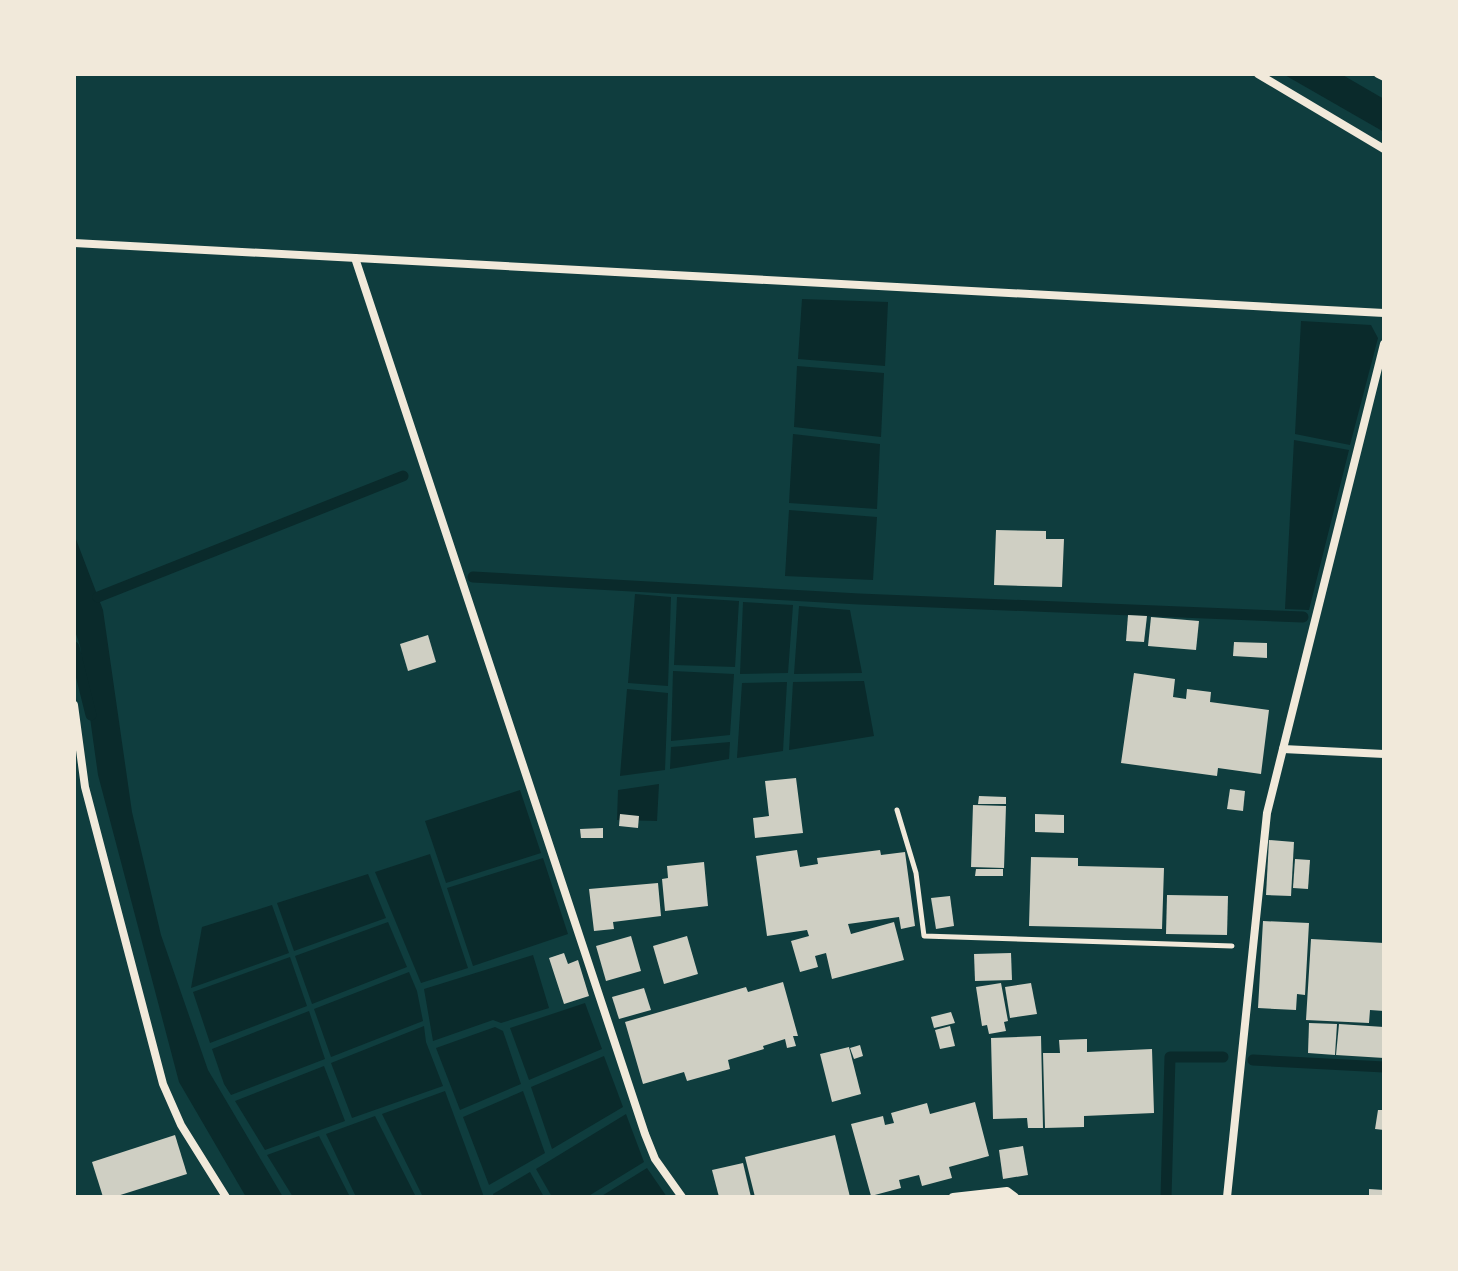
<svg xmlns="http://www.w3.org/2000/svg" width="1458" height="1271" viewBox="0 0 1458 1271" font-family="'DejaVu Sans',sans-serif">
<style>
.water{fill:#0a2a2b}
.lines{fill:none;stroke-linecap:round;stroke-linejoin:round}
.stream{stroke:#0a2a2b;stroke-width:11}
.building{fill:#cfcfc3}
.path{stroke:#f1e9da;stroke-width:5}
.minor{stroke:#f1e9da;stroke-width:8}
</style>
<rect width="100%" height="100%" fill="#0f3d3e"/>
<g class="water">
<path d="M 1283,74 L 1341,74 L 1384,99 L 1384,132 Z"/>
<path d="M 802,299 L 888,302 L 885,366 L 798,359 Z"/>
<path d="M 1301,321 L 1371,325 L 1378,338 L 1350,445 L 1295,434 Z"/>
<path d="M 797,366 L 884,373 L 881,437 L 794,427 Z"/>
<path d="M 793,434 L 880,444 L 877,509 L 789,503 Z"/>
<path d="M 1294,440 L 1349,450 L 1309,610 L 1285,609 Z"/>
<path d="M 789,510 L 877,517 L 873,580 L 785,576 Z"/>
<path d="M 74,534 L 103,610 L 132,812 L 161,935 L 208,1070 L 283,1197 L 246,1197 L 179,1082 L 98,775 L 80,646 L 74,628 Z"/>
<path d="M 635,594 L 671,597 L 668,686 L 628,683 Z"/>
<path d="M 677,597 L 739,601 L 735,667 L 674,665 Z"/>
<path d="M 743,602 L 793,605 L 788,673 L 740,674 Z"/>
<path d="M 799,606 L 850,610 L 862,673 L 794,674 Z"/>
<path d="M 673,671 L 734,674 L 730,735 L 671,741 Z"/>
<path d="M 864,681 L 874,736 L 789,750 L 793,682 Z"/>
<path d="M 787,682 L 783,751 L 737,758 L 742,683 Z"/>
<path d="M 627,689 L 668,693 L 665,770 L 620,776 Z"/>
<path d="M 730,742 L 729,759 L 670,769 L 671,747 Z"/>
<path d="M 659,784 L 657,821 L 617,820 L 618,790 Z"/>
<path d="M 520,790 L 541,853 L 446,883 L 425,821 Z"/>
<path d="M 430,854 L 468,968 L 421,983 L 375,872 Z"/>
<path d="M 543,858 L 568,934 L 473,966 L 447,888 Z"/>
<path d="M 368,874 L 386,918 L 294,951 L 277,903 Z"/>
<path d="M 272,905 L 289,953 L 191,988 L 202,927 Z"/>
<path d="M 388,922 L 407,967 L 312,1004 L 295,956 Z"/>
<path d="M 533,955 L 549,1008 L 501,1023 L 493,1020 L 433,1041 L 424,989 Z"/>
<path d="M 290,957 L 307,1006 L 210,1043 L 193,992 Z"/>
<path d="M 409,972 L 417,991 L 423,1021 L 331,1057 L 314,1009 Z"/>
<path d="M 585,1003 L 602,1049 L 529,1080 L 510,1028 Z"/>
<path d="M 309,1011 L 325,1059 L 231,1095 L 224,1084 L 212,1049 Z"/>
<path d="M 424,1026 L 426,1042 L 443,1086 L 352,1118 L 331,1063 Z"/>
<path d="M 495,1027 L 503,1031 L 521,1084 L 460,1110 L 436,1048 Z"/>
<path d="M 604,1056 L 623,1107 L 552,1149 L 531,1087 Z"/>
<path d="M 324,1066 L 345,1121 L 265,1150 L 235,1101 Z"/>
<path d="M 445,1091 L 484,1197 L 423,1197 L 382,1114 Z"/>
<path d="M 523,1091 L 545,1153 L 489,1185 L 463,1117 Z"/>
<path d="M 626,1114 L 644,1162 L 587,1197 L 552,1197 L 536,1169 Z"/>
<path d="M 375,1116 L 416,1197 L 356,1197 L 326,1134 Z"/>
<path d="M 319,1136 L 350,1197 L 293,1197 L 267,1155 Z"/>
<path d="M 647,1168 L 667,1197 L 600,1197 Z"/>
<path d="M 530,1172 L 544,1197 L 494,1197 L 493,1194 Z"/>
</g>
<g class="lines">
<g class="stream">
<path d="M 473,577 L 859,599 L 1303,617"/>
<path d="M 98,597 L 403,476"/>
<path d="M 74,647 L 91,715"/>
<path d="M 1253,1060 L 1384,1067"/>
<path d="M 1166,1197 L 1170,1057 L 1223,1057"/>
</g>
</g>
<g class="building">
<path d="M 996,530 L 1046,531 L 1046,539 L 1064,539 L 1062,587 L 994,585 Z"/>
<path d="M 1128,615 L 1147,616 L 1144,642 L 1126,641 Z"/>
<path d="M 1151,617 L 1199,621 L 1196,650 L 1148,646 Z"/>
<path d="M 428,635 L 436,662 L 408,671 L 400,644 Z"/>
<path d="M 1234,642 L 1267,643 L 1267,658 L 1233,656 Z"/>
<path d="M 1134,673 L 1175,679 L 1173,697 L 1186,699 L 1187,689 L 1211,692 L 1210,702 L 1269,710 L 1261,774 L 1218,768 L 1217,776 L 1121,763 Z"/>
<path d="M 796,778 L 803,833 L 755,838 L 753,818 L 769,816 L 765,781 Z"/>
<path d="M 1230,789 L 1245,791 L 1243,811 L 1227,809 Z"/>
<path d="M 979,796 L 1006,797 L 1006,804 L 978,804 Z"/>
<path d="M 973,805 L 1006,806 L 1004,868 L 971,867 Z"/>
<path d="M 620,814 L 639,816 L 638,828 L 619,826 Z"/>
<path d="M 1035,814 L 1064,815 L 1064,833 L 1035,832 Z"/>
<path d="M 603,828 L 603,838 L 581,838 L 580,829 Z"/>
<path d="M 1269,840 L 1294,842 L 1291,896 L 1266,895 Z"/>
<path d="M 797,850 L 800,867 L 818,864 L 817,858 L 880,850 L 881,855 L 905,852 L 915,926 L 901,929 L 899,917 L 848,924 L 851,934 L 894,922 L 904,960 L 832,979 L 826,953 L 815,956 L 818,967 L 800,972 L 791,941 L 809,936 L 807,930 L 767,936 L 756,856 Z"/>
<path d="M 1031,857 L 1078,858 L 1078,866 L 1164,868 L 1162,929 L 1029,926 Z"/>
<path d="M 1295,859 L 1310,860 L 1308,889 L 1293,888 Z"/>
<path d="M 704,862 L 708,906 L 665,911 L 662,879 L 668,878 L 667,866 Z"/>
<path d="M 976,869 L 1003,869 L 1003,876 L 975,876 Z"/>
<path d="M 658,883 L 661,916 L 613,922 L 614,929 L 594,931 L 589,889 Z"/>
<path d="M 1167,895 L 1228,896 L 1227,935 L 1166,934 Z"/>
<path d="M 950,896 L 954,926 L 936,929 L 931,898 Z"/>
<path d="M 1263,921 L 1309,923 L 1305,995 L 1297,994 L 1296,1010 L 1258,1008 Z"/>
<path d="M 631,936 L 641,971 L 606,981 L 596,946 Z"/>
<path d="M 687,936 L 698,974 L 664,984 L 653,946 Z"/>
<path d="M 1311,939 L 1384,943 L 1384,1011 L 1370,1010 L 1369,1023 L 1306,1020 Z"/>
<path d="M 564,953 L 568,964 L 578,960 L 589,996 L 564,1004 L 549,958 Z"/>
<path d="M 1011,953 L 1012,980 L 975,981 L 974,954 Z"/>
<path d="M 783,982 L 798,1036 L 793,1036 L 796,1046 L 787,1048 L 785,1039 L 763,1046 L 764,1049 L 728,1060 L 730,1069 L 687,1081 L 684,1072 L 643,1084 L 625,1022 L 746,987 L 748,992 Z"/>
<path d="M 1001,983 L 1008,1021 L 1004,1022 L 1006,1031 L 989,1034 L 987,1025 L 982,1026 L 976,987 Z"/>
<path d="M 1031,983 L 1037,1014 L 1010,1018 L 1005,987 Z"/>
<path d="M 644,988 L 651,1010 L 619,1019 L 612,997 Z"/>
<path d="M 951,1012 L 955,1023 L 934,1028 L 931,1017 Z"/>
<path d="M 1309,1023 L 1337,1024 L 1335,1055 L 1308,1053 Z"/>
<path d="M 1339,1024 L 1384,1027 L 1384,1058 L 1336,1055 Z"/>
<path d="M 950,1026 L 955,1046 L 940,1049 L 935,1030 Z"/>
<path d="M 1041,1036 L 1043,1128 L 1028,1128 L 1027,1118 L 993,1119 L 991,1038 Z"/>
<path d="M 1087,1039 L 1087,1052 L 1152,1049 L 1154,1113 L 1084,1116 L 1084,1127 L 1045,1128 L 1043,1053 L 1060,1053 L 1059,1040 Z"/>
<path d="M 860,1045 L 863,1056 L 854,1059 L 850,1048 Z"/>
<path d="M 849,1047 L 861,1094 L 832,1102 L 820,1054 Z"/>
<path d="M 975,1102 L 989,1156 L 949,1167 L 952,1178 L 922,1186 L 919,1175 L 899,1180 L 901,1188 L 871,1196 L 851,1124 L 883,1116 L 885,1125 L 894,1123 L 891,1113 L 927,1103 L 930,1114 Z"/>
<path d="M 1378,1110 L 1384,1110 L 1384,1130 L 1375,1129 Z"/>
<path d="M 175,1135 L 187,1174 L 114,1197 L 103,1197 L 92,1162 Z"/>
<path d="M 835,1135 L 850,1197 L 755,1197 L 745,1157 Z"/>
<path d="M 1023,1146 L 1028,1175 L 1003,1179 L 999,1150 Z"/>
<path d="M 743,1163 L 751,1197 L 719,1197 L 712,1170 Z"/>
<path d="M 1369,1189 L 1384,1190 L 1384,1197 L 1369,1197 Z"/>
</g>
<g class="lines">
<path class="path" d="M 897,810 L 916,873 L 924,936 L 1232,946"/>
<g class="minor">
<path d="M 1258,74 L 1384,149"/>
<path d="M 1378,74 L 1384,77"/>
<path d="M 74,243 L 1384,313"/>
<path d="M 355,258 L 645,1134 L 655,1159 L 682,1197"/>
<path d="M 74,705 L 85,787 L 163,1084 L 181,1125 L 226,1197"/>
<path d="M 1283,749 L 1384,754"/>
<path d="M 953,1197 L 1007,1191 L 1015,1197"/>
<path d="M 1227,1197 L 1267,813 L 1384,344"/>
</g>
</g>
<rect width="1458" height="1271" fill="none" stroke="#f1e9da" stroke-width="152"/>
</svg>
